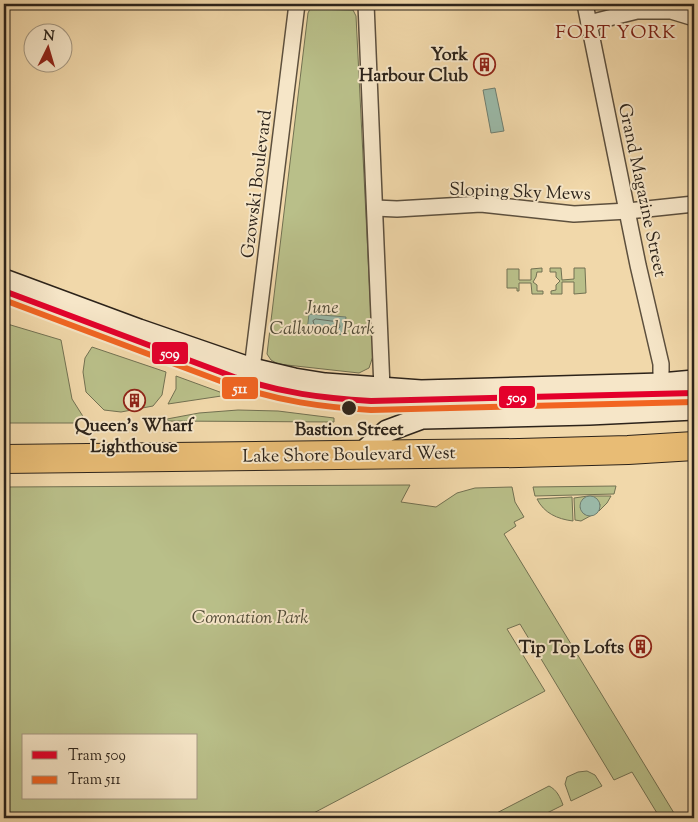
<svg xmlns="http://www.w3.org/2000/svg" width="698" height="822" viewBox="0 0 698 822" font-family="'Sorts Mill Goudy',serif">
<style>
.green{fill:#b9bf89;stroke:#727152;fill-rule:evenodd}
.water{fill:#9bbaa9;stroke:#6f7e70}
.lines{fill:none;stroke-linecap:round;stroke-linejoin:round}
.shore{stroke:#646e62;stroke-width:1}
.street-casing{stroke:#5d503e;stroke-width:18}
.secondary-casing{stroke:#2c231a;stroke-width:24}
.highway-casing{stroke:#2c231a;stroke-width:30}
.street{stroke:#f6e6c8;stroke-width:15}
.secondary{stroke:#f6e6c8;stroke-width:21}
.highway{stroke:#e8bc75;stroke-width:28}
.tram-1-casing{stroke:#f6e6c8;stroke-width:10}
.tram-2-casing{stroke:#f6e6c8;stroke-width:10}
.tram-1{stroke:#e4002b;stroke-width:6}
.tram-2{stroke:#f26522;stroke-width:6}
.stop-dot{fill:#2c231a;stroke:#f6e6c8;stroke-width:2}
.labels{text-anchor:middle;stroke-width:4;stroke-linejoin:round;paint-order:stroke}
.poi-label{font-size:18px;font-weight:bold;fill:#2c231a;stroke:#f6e6c8;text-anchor:end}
.street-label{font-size:18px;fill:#2c231a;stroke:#f6e6c8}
.park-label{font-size:18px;font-style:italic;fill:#4f4a36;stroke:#f6e6c8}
.stop-label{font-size:18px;font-weight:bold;fill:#2c231a;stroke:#f6e6c8}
.neighbourhood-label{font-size:19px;letter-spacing:1px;fill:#7a1f14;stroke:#f6e6c8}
.line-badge{stroke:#f6e6c8;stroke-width:2}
.badge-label{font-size:14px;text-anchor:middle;font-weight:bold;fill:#fff}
</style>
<rect width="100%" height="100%" fill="#f1d8aa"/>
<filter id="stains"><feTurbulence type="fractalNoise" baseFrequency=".004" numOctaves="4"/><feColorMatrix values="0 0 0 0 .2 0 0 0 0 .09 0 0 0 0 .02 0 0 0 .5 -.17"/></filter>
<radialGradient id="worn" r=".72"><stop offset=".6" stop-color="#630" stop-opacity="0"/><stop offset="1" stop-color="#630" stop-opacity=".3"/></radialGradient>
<g class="green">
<path d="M 310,9 L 353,10 L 356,16 L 373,356 L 369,368 L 359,373 L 278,364 L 271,360 L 267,354 L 308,13 Z"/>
<path d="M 542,268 L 542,272 L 537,272 L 536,277 L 533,282 L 537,285 L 537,291 L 543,291 L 543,294 L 532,294 L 531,283 L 519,283 L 519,291 L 517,291 L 517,288 L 507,288 L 507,269 L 519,269 L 519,280 L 531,280 L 531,269 Z"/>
<path d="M 550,268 L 561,268 L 562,280 L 574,279 L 574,268 L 585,268 L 586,293 L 574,294 L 574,282 L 562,282 L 562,294 L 551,294 L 551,291 L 556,290 L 556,285 L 560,281 L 556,277 L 556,272 L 550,272 Z"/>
<path d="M 4,323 L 61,340 L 72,399 L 84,418 L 76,423 L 4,423 Z"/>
<path d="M 92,347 L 166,372 L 162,395 L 153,406 L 121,412 L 104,410 L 86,392 L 83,372 L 85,358 Z"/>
<path d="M 176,376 L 228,395 L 168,404 L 176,389 Z"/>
<path d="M 238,410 L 278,411 L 334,418 L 334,422 L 168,421 L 167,419 L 199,413 Z"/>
<path d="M 410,485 L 401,502 L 436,507 L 457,493 L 475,488 L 512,487 L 515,502 L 524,517 L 514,522 L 516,526 L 504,534 L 677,818 L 660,818 L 632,772 L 614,780 L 520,624 L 507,629 L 545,691 L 308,816 L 309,818 L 4,818 L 4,487 ZM 24,736 L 196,736 L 196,798 L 24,798 Z"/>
<path d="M 616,486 L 614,494 L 535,496 L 533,487 Z"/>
<path d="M 588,496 L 611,496 L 607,503 L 599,511 L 600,504 L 580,507 L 584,514 L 592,515 L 581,521 L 575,520 L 574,498 Z"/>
<path d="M 572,497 L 573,521 C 557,519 544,513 537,499 Z"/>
<path d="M 587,771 L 595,775 L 602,786 L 571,801 L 565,784 L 567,777 L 578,772 Z"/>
<path d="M 549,786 C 557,790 560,797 563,805 L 537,818 L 487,818 Z"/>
</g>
<g class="water">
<path d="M 495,88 L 504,131 L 491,133 L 483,90 Z"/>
<path d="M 309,314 L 346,317 L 344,335 L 307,331 Z"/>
<circle cx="590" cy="506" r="10"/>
</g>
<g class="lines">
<path class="shore" d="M 316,319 L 339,322 L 340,327 L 338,329 L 315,327 L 313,321 Z"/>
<defs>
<g id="street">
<path d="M 366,4 L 382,388"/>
<path d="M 585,4 L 638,265 L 661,364 L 661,384"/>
<path d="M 589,23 L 637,11 L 671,11 L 694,18"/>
<path d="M 375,208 L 397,209 L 481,204 L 574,214 L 628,211 L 694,204"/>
<path d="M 252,369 L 297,4"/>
</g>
<g id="secondary">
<path d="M 4,280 L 139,330 L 252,369 L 294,379 L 325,384 L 421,391 L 661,384 L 694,381"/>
<path d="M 361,454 L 387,431 L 422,418 L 589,414 L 694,409"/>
</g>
<path id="highway" d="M 4,459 L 519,453 L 628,450 L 694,446"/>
</defs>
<use href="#street" class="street-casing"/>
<use href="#secondary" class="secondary-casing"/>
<use href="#highway" class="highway-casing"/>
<use href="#street" class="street"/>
<use href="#secondary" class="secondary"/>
<use href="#highway" class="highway"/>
<defs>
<path id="tram-1" d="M 4,291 L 234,377 C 283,393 320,398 371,401 L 694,393"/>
<path id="tram-2" d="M 4,300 L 231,385 C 280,401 320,407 371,410 L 694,402"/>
</defs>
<use href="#tram-1" class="tram-1-casing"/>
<use href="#tram-2" class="tram-2-casing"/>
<use href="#tram-1" class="tram-1"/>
<use href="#tram-2" class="tram-2"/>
</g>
<defs>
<symbol id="building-ring" viewBox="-11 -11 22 22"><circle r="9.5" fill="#f6e6c8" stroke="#8f2418" stroke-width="1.5"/><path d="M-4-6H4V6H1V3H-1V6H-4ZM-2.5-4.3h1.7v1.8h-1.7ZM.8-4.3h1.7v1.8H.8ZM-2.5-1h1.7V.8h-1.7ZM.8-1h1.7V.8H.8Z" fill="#8f2418"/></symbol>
</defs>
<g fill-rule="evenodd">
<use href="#building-ring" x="472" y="52" width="25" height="25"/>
<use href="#building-ring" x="122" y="388" width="25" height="25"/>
<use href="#building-ring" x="628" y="634" width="25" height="25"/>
</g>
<circle class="stop-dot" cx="349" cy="408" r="8"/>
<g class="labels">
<g class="poi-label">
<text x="468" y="60">York<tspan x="468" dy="21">Harbour Club</tspan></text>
<text x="134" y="431" text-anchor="middle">Queen's Wharf<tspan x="134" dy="21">Lighthouse</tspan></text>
<text x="624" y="653">Tip Top Lofts</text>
</g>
<g class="street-label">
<text transform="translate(256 184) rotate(-83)" y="6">Gzowski Boulevard</text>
<text transform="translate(643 190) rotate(78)" y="6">Grand Magazine Street</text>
<text transform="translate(520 191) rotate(2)" y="6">Sloping Sky Mews</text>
<text transform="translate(349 454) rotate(-1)" y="6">Lake Shore Boulevard West</text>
</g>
<g class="park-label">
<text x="322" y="313">June<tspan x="322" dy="21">Callwood Park</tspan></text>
<text x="250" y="623">Coronation Park</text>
</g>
<g class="stop-label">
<text x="349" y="435">Bastion Street</text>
</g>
<g class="neighbourhood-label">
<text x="616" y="38">FORT YORK</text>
</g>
</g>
<g class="line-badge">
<rect x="151" y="341" width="38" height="24" rx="5" fill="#e4002b"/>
<rect x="221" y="376" width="38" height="24" rx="5" fill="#f26522"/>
<rect x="498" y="385" width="38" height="24" rx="5" fill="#e4002b"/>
</g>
<g class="badge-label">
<text x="170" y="358">509</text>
<text x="240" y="393">511</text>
<text x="517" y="402">509</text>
</g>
<rect width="698" height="822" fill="none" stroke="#f1d8aa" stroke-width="20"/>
<rect x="5" y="5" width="688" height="812" fill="none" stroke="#2c231a" stroke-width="2.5"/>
<rect x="10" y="10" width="678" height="802" fill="none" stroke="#2c231a"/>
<rect x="22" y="734" width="175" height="65" fill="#f6e6c8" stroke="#a59882"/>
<rect x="32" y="751" width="25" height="8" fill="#e4002b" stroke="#a59882"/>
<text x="68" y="760" font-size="15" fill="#2c231a">Tram 509</text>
<rect x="32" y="776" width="25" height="8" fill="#f26522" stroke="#a59882"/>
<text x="68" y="784" font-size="15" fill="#2c231a">Tram 511</text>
<g transform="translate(48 48) rotate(5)"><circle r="24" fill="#f6e6c8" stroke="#a59882"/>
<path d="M0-4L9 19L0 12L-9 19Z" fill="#8f2418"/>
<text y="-8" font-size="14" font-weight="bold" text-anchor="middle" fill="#2c231a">N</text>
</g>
<rect width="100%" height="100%" filter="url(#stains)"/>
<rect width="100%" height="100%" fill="url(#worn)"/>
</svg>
